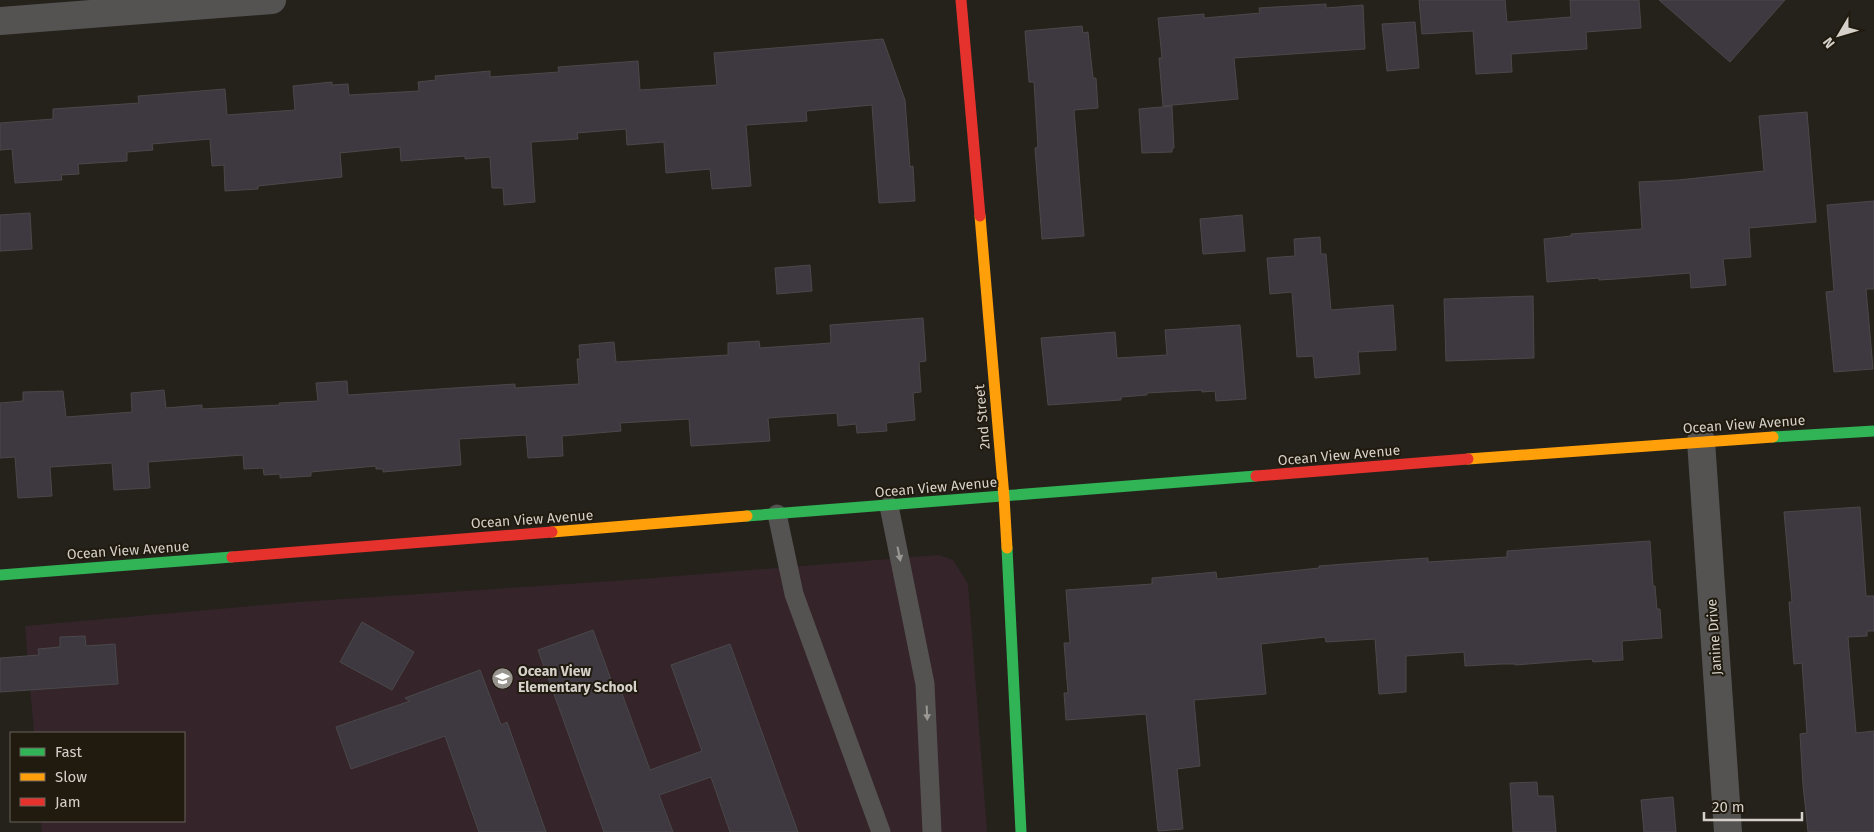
<svg xmlns="http://www.w3.org/2000/svg" width="1874" height="832" viewBox="0 0 1874 832" font-family="'Fira Sans',sans-serif">
<style>
.education{fill:#35252b}
.building{fill:#3e3941;stroke:#4a4849}
.lines{fill:none;stroke-linecap:round;stroke-linejoin:round}
.lane{stroke:#555352;stroke-width:19}
.street{stroke:#555352;stroke-width:28}
.fast{stroke:#30b455;stroke-width:11}
.slow{stroke:#ff9f0a;stroke-width:11}
.jam{stroke:#e5322d;stroke-width:11}
.oneway{fill:#9b9894}
.labels{text-anchor:middle;stroke-width:4;stroke-linejoin:round;paint-order:stroke}
.street-label{font-size:14px;fill:#d5d1ca;stroke:#201a0f}
.poi-label{font-size:14px;font-weight:bold;fill:#d5d1ca;stroke:#201a0f;text-anchor:start}
</style>
<rect width="100%" height="100%" fill="#25221c"/>
<path class="education" d="M 939,555 L 953,560 L 968,584 L 987,832 L 42,832 L 41,821 L 184,821 L 184,733 L 34,733 L 25,626 L 299,602 L 629,580 Z"/>
<g class="building">
<path d="M 1419,0 L 1505,0 L 1507,22 L 1571,17 L 1570,0 L 1639,0 L 1641,28 L 1586,32 L 1587,49 L 1511,54 L 1512,72 L 1476,74 L 1473,31 L 1422,34 Z"/>
<path d="M 1659,0 L 1785,0 L 1730,62 Z"/>
<path d="M 1326,4 L 1326,8 L 1363,5 L 1365,49 L 1234,58 L 1238,99 L 1163,106 L 1159,58 L 1162,58 L 1158,18 L 1204,14 L 1204,18 L 1260,13 L 1259,8 Z"/>
<path d="M 1415,22 L 1419,68 L 1387,71 L 1382,24 Z"/>
<path d="M 1082,26 L 1083,33 L 1088,32 L 1093,78 L 1096,78 L 1098,108 L 1074,110 L 1084,236 L 1042,239 L 1035,148 L 1038,147 L 1034,82 L 1029,82 L 1025,31 Z"/>
<path d="M 883,39 L 905,100 L 910,167 L 913,166 L 915,201 L 879,203 L 872,105 L 806,111 L 807,121 L 746,125 L 751,186 L 712,189 L 710,169 L 666,173 L 664,142 L 627,145 L 626,129 L 577,133 L 578,139 L 531,142 L 535,202 L 504,205 L 503,188 L 492,188 L 490,157 L 465,159 L 465,156 L 401,161 L 400,147 L 340,153 L 342,177 L 258,186 L 258,189 L 225,191 L 224,165 L 212,166 L 210,139 L 152,144 L 153,150 L 127,152 L 127,161 L 78,164 L 79,174 L 61,175 L 62,180 L 15,183 L 12,149 L 0,150 L 0,123 L 53,119 L 53,109 L 139,103 L 138,96 L 225,89 L 227,115 L 295,110 L 293,86 L 332,82 L 332,85 L 348,84 L 349,95 L 419,91 L 418,82 L 436,80 L 435,76 L 490,71 L 490,77 L 559,72 L 558,67 L 638,61 L 640,90 L 717,85 L 714,53 Z"/>
<path d="M 1172,106 L 1174,148 L 1172,149 L 1172,152 L 1142,153 L 1139,109 Z"/>
<path d="M 1807,112 L 1816,222 L 1749,228 L 1751,257 L 1723,259 L 1726,285 L 1691,288 L 1690,273 L 1616,279 L 1599,280 L 1599,278 L 1547,282 L 1544,239 L 1571,236 L 1571,234 L 1642,229 L 1639,182 L 1678,180 L 1764,171 L 1759,116 Z"/>
<path d="M 1874,201 L 1874,289 L 1866,289 L 1873,369 L 1834,372 L 1826,292 L 1834,291 L 1827,205 Z"/>
<path d="M 30,213 L 32,249 L 0,251 L 0,215 Z"/>
<path d="M 1242,215 L 1245,251 L 1203,254 L 1200,219 Z"/>
<path d="M 1320,237 L 1321,254 L 1326,254 L 1331,310 L 1393,305 L 1396,350 L 1358,352 L 1360,374 L 1315,378 L 1313,356 L 1297,357 L 1292,292 L 1270,294 L 1267,258 L 1295,256 L 1294,239 Z"/>
<path d="M 810,265 L 812,291 L 777,294 L 775,268 Z"/>
<path d="M 1533,296 L 1534,358 L 1446,361 L 1444,299 Z"/>
<path d="M 923,318 L 926,361 L 919,362 L 921,392 L 913,393 L 915,420 L 886,423 L 887,431 L 857,433 L 856,424 L 838,426 L 837,413 L 768,418 L 770,441 L 691,446 L 689,419 L 620,423 L 621,431 L 562,436 L 563,456 L 528,458 L 526,435 L 459,439 L 461,465 L 383,472 L 383,469 L 376,469 L 376,466 L 311,472 L 311,476 L 280,478 L 280,474 L 264,475 L 263,468 L 244,469 L 243,455 L 148,462 L 150,488 L 114,490 L 112,463 L 50,467 L 52,496 L 18,498 L 15,457 L 0,458 L 0,403 L 23,401 L 23,392 L 63,391 L 66,417 L 132,412 L 131,393 L 164,390 L 166,408 L 202,405 L 202,409 L 280,405 L 279,403 L 318,401 L 316,383 L 347,381 L 348,395 L 515,384 L 515,388 L 579,384 L 577,359 L 580,359 L 579,345 L 614,342 L 616,362 L 728,355 L 728,343 L 759,341 L 760,348 L 831,343 L 830,325 Z"/>
<path d="M 1240,325 L 1246,399 L 1216,401 L 1215,391 L 1202,392 L 1202,390 L 1147,393 L 1147,395 L 1121,397 L 1121,400 L 1048,405 L 1041,338 L 1115,332 L 1117,358 L 1167,355 L 1165,330 Z"/>
<path d="M 1860,507 L 1866,596 L 1874,596 L 1874,631 L 1867,631 L 1867,636 L 1848,637 L 1856,733 L 1874,731 L 1874,832 L 1808,832 L 1803,785 L 1800,734 L 1807,733 L 1802,663 L 1794,664 L 1789,602 L 1792,602 L 1784,512 Z"/>
<path d="M 1650,541 L 1653,586 L 1655,586 L 1657,609 L 1660,609 L 1662,638 L 1622,641 L 1623,660 L 1593,662 L 1592,659 L 1515,665 L 1515,664 L 1501,664 L 1465,666 L 1464,652 L 1406,656 L 1406,692 L 1379,694 L 1375,639 L 1326,642 L 1325,637 L 1261,644 L 1266,694 L 1194,700 L 1200,766 L 1177,769 L 1183,829 L 1158,831 L 1146,714 L 1066,720 L 1064,693 L 1068,693 L 1064,643 L 1070,643 L 1066,590 L 1152,584 L 1152,578 L 1216,572 L 1217,579 L 1319,568 L 1319,566 L 1396,560 L 1428,558 L 1428,562 L 1507,557 L 1507,551 Z"/>
<path d="M 362,622 L 414,652 L 392,690 L 340,662 Z"/>
<path d="M 593,630 L 613,685 L 618,683 L 650,770 L 702,751 L 671,665 L 730,644 L 798,832 L 730,832 L 711,777 L 659,795 L 673,832 L 604,832 L 538,650 Z"/>
<path d="M 85,636 L 86,646 L 115,644 L 118,684 L 0,692 L 0,658 L 39,655 L 38,649 L 60,647 L 60,637 Z"/>
<path d="M 480,670 L 501,725 L 507,722 L 546,832 L 479,832 L 445,736 L 351,769 L 336,727 L 410,701 L 405,698 Z"/>
<path d="M 1537,782 L 1538,796 L 1553,796 L 1556,832 L 1513,832 L 1510,783 Z"/>
<path d="M 1673,797 L 1676,832 L 1644,832 L 1641,800 Z"/>
</g>
<g class="lines">
<g class="lane">
<path d="M 889,506 L 925,684 L 932,832"/>
<path d="M 777,514 L 794,594 L 881,832"/>
</g>
<g class="street">
<path d="M 0,21 L 272,0"/>
<path d="M 1701,441 L 1728,832"/>
</g>
<g class="fast">
<path d="M 1773,437 L 1874,431"/>
<path d="M 747,516 L 1256,476"/>
<path d="M 1007,548 L 1021,832"/>
<path d="M 0,575 L 232,557"/>
</g>
<g class="slow">
<path d="M 980,216 L 1004,497 L 1007,548"/>
<path d="M 1468,459 L 1773,437"/>
<path d="M 552,532 L 747,516"/>
</g>
<g class="jam">
<path d="M 961,0 L 980,216"/>
<path d="M 1256,476 L 1468,459"/>
<path d="M 232,557 L 552,532"/>
</g>
</g>
<defs><path id="oneway-solid" d="M-6-.8H1V-3.2L6.5 0L1 3.2V.8H-6Z" transform="scale(1.25)"/></defs>
<g class="oneway">
<use href="#oneway-solid" transform="translate(899 554) rotate(78)"/>
<use href="#oneway-solid" transform="translate(927 713) rotate(87)"/>
</g>
<defs>
<symbol id="school-disc" viewBox="-11 -11 22 22"><circle r="9.5" fill="#97948d" stroke="#201a0f"/><path d="M0-5L7-2L0 1L-7-2ZM-4 1L0 2.5L4 1V4Q0 6-4 4Z" fill="#fff"/></symbol>
</defs>
<g fill-rule="evenodd">
<use href="#school-disc" x="490" y="666" width="25" height="25"/>
</g>
<g class="labels">
<g class="street-label">
<text transform="translate(982 417) rotate(-95)" y="5">2nd Street</text>
<text transform="translate(1744 424) rotate(-4)" y="5">Ocean View Avenue</text>
<text transform="translate(1339 455) rotate(-5)" y="5">Ocean View Avenue</text>
<text transform="translate(936 487) rotate(-5)" y="5">Ocean View Avenue</text>
<text transform="translate(532 519) rotate(-4)" y="5">Ocean View Avenue</text>
<text transform="translate(128 550) rotate(-4)" y="5">Ocean View Avenue</text>
<text transform="translate(1714 637) rotate(-94)" y="5">Janine Drive</text>
</g>
<g class="poi-label">
<text x="518" y="676">Ocean View<tspan x="518" dy="16">Elementary School</tspan></text>
</g>
</g>
<rect x="10" y="732" width="175" height="90" fill="#201a0f" stroke="#68635a"/>
<rect x="20" y="748" width="25" height="8" fill="#30b455" stroke="#68635a"/>
<text x="55" y="757" font-size="15" fill="#d5d1ca">Fast</text>
<rect x="20" y="773" width="25" height="8" fill="#ff9f0a" stroke="#68635a"/>
<text x="55" y="782" font-size="15" fill="#d5d1ca">Slow</text>
<rect x="20" y="798" width="25" height="8" fill="#e5322d" stroke="#68635a"/>
<text x="55" y="807" font-size="15" fill="#d5d1ca">Jam</text>
<g transform="translate(1839 35) rotate(232)" stroke="#201a0f" stroke-width="4" paint-order="stroke">
<path d="M0-4L9 19L0 12L-9 19Z" fill="#d5d1ca"/>
<text y="-8" font-size="14" font-weight="bold" text-anchor="middle" fill="#d5d1ca">N</text>
</g>
<path d="M1704 812v8h98v-8" fill="none" stroke="#d5d1ca" stroke-width="2.5"/>
<text x="1712" y="812" font-size="15" fill="#d5d1ca" stroke="#201a0f" stroke-width="4" paint-order="stroke">20 m</text>
</svg>
